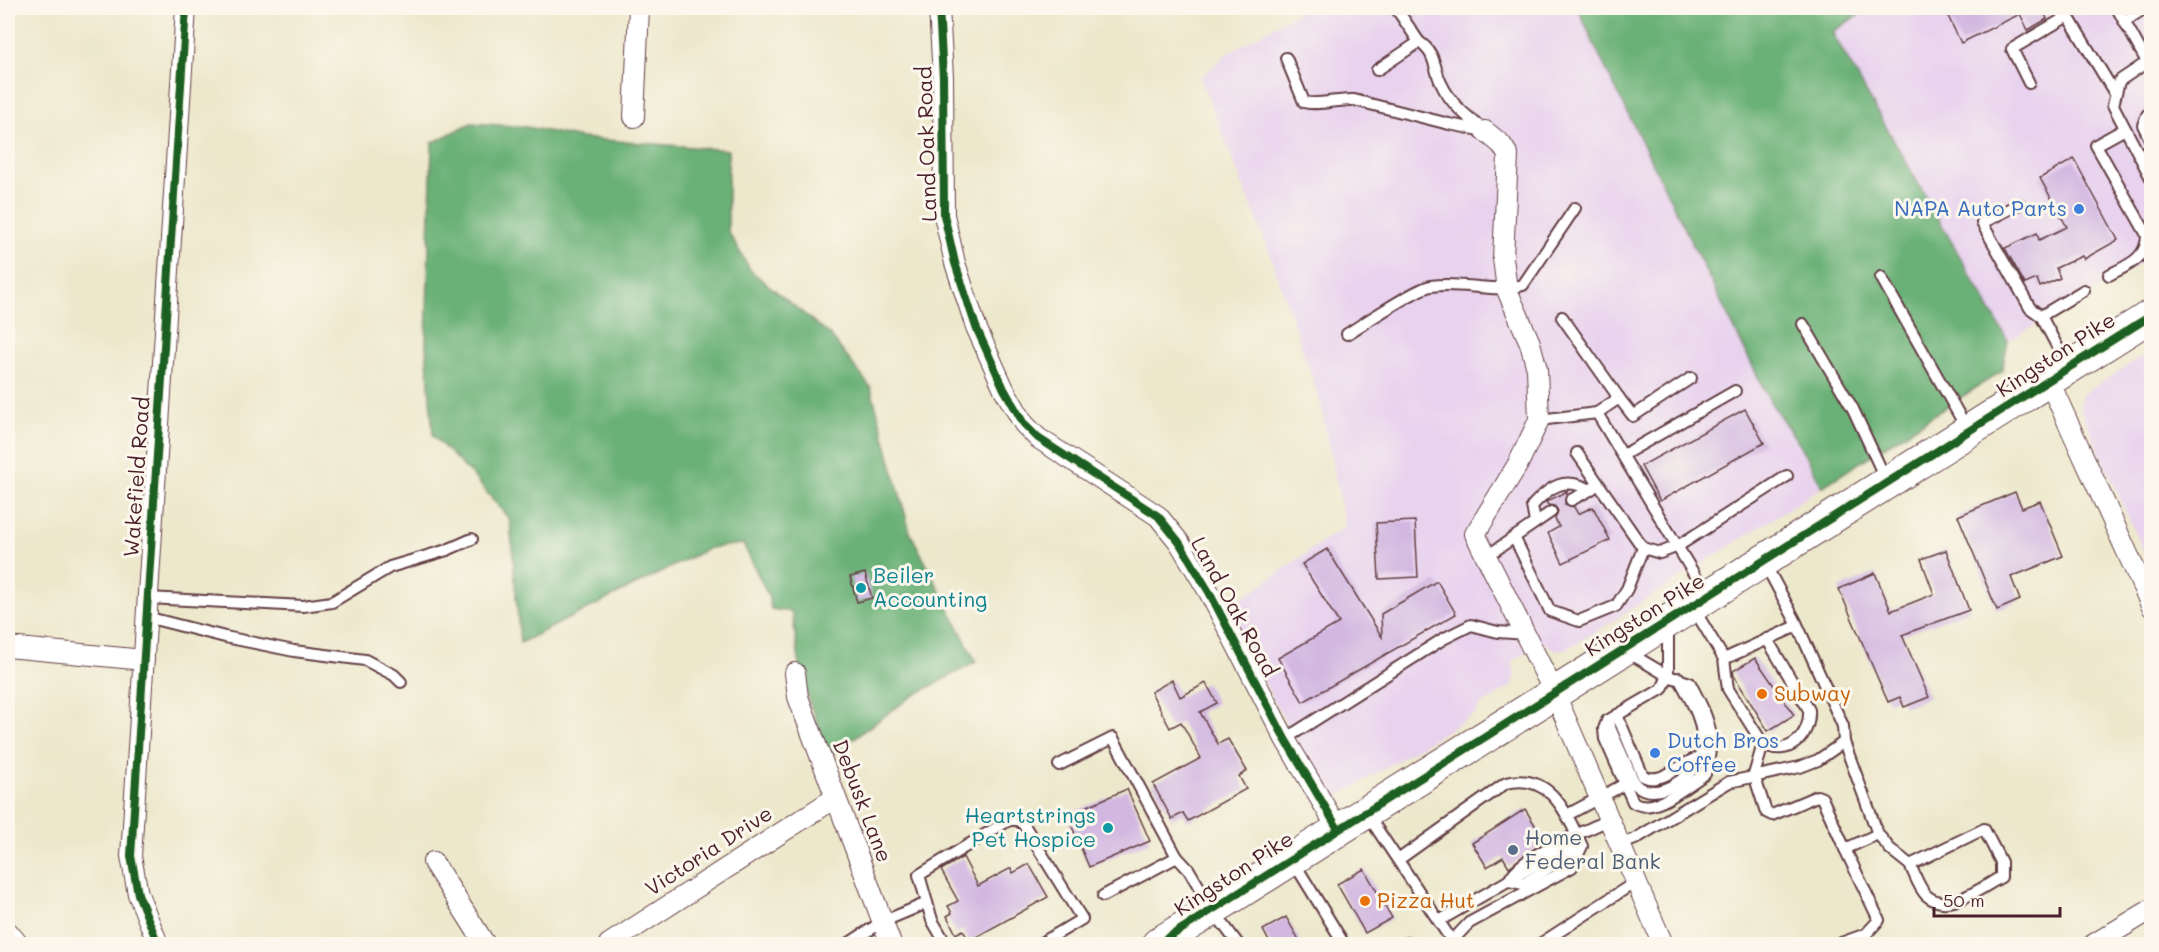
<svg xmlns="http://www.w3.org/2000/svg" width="2159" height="952" viewBox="0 0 2159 952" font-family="Mali,sans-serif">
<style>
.built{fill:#e8d2ee}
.forest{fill:#6ab177;stroke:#5a6851;stroke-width:1.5}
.building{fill:#d2b7e1}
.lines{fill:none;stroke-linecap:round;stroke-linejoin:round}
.lane-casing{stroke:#623d43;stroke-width:14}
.street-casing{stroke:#623d43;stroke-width:22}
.primary-casing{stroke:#623d43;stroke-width:34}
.lane{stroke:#fff;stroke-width:10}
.street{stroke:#fff;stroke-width:20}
.primary{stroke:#fff;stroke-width:32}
.cycleway-casing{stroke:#fbf7ec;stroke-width:11}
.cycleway{stroke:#1b5e20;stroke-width:8}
.shop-dot{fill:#3f7fe0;stroke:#fbf7ec;stroke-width:2}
.culture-dot{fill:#0f9aa8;stroke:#fbf7ec;stroke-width:2}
.food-dot{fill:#e8710a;stroke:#fbf7ec;stroke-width:2}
.service-dot{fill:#5c6f8a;stroke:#fbf7ec;stroke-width:2}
.labels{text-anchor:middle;stroke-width:6;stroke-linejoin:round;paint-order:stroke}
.street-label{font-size:21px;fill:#4a1f2b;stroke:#fbf7ec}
.shop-label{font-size:21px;fill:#366cbe;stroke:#fbf7ec;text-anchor:end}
.culture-label{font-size:21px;fill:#0d838f;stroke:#fbf7ec;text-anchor:start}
.food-label{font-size:21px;fill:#c56008;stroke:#fbf7ec;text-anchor:start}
.service-label{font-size:21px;fill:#4e5e75;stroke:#fbf7ec;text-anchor:start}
</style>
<rect width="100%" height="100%" fill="#fbf7ec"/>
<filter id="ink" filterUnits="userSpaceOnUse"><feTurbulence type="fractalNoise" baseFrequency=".0167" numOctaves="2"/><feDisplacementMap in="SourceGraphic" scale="12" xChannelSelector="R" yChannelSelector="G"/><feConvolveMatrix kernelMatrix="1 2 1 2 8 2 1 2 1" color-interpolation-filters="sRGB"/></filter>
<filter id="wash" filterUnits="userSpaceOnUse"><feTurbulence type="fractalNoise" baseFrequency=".008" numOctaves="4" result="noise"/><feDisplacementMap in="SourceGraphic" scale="24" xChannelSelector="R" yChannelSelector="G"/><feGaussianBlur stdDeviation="1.35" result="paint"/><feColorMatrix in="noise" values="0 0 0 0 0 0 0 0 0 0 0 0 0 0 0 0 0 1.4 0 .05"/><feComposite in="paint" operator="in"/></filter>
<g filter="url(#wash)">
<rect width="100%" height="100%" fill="#ede8cc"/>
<g class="built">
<path d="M 1305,8 L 1578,8 L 1597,51 L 1704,269 L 1822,487 L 1594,633 L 1565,649 L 1555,650 L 1544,643 L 1512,661 L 1515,675 L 1513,685 L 1480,706 L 1476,713 L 1339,796 L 1330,798 L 1323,791 L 1231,621 L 1231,611 L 1240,600 L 1345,526 L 1321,405 L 1269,250 L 1200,78 L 1230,52 Z"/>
<path d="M 1869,8 L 2151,8 L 2151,257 L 2008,341 L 1832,32 Z"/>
<path d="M 2151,351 L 2151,568 L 2080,408 L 2081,395 Z"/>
</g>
<g class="forest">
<path d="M 1578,8 L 1869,8 L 1832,32 L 2008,341 L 2002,371 L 1822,487 L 1804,451 L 1771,403 L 1597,51 Z"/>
<path d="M 471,123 L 527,127 L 581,138 L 728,150 L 728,231 L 751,271 L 830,335 L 871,388 L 910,532 L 976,662 L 911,697 L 829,756 L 802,682 L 792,612 L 771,609 L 768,595 L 743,544 L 709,548 L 520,643 L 510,520 L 475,478 L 433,436 L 426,346 L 432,143 Z"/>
</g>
<g id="blocks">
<g class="building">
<path d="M 1944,8 L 2042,8 L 2047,19 L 2028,30 L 2020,14 L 1961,43 Z"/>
<path d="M 2074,159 L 2118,240 L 2084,259 L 2082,256 L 2056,268 L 2060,278 L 2040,287 L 2037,279 L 2025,284 L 2005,248 L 2037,233 L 2039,240 L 2067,227 L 2040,178 Z"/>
<path d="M 1745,409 L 1764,443 L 1660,501 L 1641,466 Z"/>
<path d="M 1567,491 L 1565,504 L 1574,507 L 1578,514 L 1593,507 L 1610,540 L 1563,563 L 1548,533 L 1559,527 L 1555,519 L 1558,511 L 1555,506 L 1548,505 L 1546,502 Z"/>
<path d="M 2015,492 L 2022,508 L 2040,501 L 2063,556 L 2011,577 L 2020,600 L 1997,610 L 1958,516 Z"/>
<path d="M 1415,521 L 1418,577 L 1379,579 L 1376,523 Z"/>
<path d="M 1327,549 L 1382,637 L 1381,614 L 1437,581 L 1456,614 L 1303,702 L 1278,658 L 1339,623 L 1302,564 Z"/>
<path d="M 1946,550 L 1969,610 L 1902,635 L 1929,697 L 1904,707 L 1900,697 L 1888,702 L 1839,589 L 1875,573 L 1891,611 L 1934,594 L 1921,559 Z"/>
<path d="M 865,573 L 872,598 L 857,602 L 850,577 Z"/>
<path d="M 1755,658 L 1794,715 L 1768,731 L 1734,676 L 1733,671 Z"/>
<path d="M 1172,680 L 1180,697 L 1206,683 L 1217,703 L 1200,712 L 1218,744 L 1228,739 L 1247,771 L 1239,776 L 1246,789 L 1188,821 L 1183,813 L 1172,819 L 1153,784 L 1201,758 L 1181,722 L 1170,728 L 1151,692 Z"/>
<path d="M 1127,789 L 1150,841 L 1089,867 L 1067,815 Z"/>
<path d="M 1525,809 L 1545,841 L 1509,867 L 1503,857 L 1487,867 L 1472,843 Z"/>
<path d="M 963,857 L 978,886 L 1011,868 L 1013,873 L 1029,864 L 1048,897 L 969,941 L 963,930 L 956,934 L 947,916 L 952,913 L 948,906 L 958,901 L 941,870 Z"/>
<path d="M 1364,869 L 1392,918 L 1365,933 L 1337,884 Z"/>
<path d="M 1286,917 L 1302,945 L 1271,945 L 1263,930 Z"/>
</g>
</g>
</g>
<g filter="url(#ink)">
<use href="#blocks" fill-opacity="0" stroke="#623d43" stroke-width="1.5"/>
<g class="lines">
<defs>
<g id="lane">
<path d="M 1396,8 L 1419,42"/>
<path d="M 2063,8 L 2114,92"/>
<path d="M 2117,8 L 2147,62"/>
<path d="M 2125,21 L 2145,8"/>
<path d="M 1286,58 L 1304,102 C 1315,106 1340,99 1354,100 L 1449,124 L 1485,131"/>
<path d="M 2152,59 L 2119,81 L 2113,105 L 2152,180"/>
<path d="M 1377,70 L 1419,42 C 1436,53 1433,66 1441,83 C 1450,103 1466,116 1483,129"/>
<path d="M 2029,83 L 2012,49 L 2068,16"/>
<path d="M 2152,112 L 2147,115 L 2143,125 L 2152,143"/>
<path d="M 2019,204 L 1982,223 L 2030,308 L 2041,316 L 2067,365"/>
<path d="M 2109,275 C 2128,265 2147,259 2147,235 L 2096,145 L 2125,129"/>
<path d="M 1881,277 L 1967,429"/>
<path d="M 2041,316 L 2084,290"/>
<path d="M 1562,317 L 1619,398 L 1597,413 L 1706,594"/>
<path d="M 1803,324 L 1853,409 L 1886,480"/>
<path d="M 1347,334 C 1363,324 1417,288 1431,286 C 1462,281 1493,294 1523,285 L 1575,208"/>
<path d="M 1619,398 L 1633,416 L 1691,378"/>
<path d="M 1539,420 L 1597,413"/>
<path d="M 1577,453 L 1643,548 L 1660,553 L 1678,546 L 1787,476"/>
<path d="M 1623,455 L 1735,391"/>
<path d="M 1571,500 L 1590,490"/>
<path d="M 1535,522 L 1532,506 C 1550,486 1565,476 1590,490 L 1598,484"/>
<path d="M 1514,537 L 1550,611 L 1579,621 L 1616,606 L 1627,589 L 1643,548"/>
<path d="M 1487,556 L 1551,512"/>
<path d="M 148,598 L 303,606 L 332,602 L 390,567 L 447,550 L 472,539"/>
<path d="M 1694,609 L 1724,659 L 1728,689 L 1763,744 C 1788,758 1811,736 1809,710 L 1767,639"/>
<path d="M 146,617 L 225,637 L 294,651 L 365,660 L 394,675 L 401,682"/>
<path d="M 1626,651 L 1668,676 L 1690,683 C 1709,720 1717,733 1705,774 C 1686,786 1654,816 1633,802 L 1605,739 L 1604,729 L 1607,721 L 1662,689 L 1668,676 L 1668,628"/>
<path d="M 1724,659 L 1797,626"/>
<path d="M 1617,715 L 1643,776 C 1662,786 1681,762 1700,757 C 1708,726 1693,705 1679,678"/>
<path d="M 1607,721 L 1635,784 C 1655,803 1691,779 1700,757"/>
<path d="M 1285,739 L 1443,639 L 1471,625 L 1498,632 L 1527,634"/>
<path d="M 1844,742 L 1878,834 L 1890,849 L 1910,865 L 1984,829 L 2001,862 L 2001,877 C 1981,888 1947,915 1926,895 C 1919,888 1915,875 1910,865"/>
<path d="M 1763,744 L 1754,775 L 1766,812 L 1772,815 L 1817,796 L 1822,798 L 1845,849 L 1878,834"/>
<path d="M 1059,765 L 1113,738 L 1177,857 L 1189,870 L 1212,909 L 1238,944"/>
<path d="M 1367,814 L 1452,941 L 1469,923 L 1572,867 L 1582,846 C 1566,813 1551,772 1506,783 L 1398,860"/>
<path d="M 1567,815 L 1625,784"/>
<path d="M 1619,845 L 1635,839 L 1729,782 L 1800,767 L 1818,760 L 1844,742 L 1843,726 L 1795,620 L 1764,562"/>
<path d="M 1293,861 L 1344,944"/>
<path d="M 1509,881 C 1519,855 1583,833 1608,820"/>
<path d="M 1509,881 L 1523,884 L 1569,855 L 1575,840"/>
<path d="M 1103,896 L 1177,857"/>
<path d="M 1439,921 L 1566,847 L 1577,835"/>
<path d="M 1841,943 L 1866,934 L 1879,920 L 1845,849"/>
<path d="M 848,944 L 882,922 L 927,903"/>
<path d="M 946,944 L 932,920 L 919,875 L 1009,820 L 1018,820 L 1024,825 L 1082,919 L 1040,944"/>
<path d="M 1405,944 L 1408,943"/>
<path d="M 1540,944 L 1634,883"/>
</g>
<g id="street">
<path d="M 939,8 L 943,77 L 944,215 L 955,263 L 976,327 L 1004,389 L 1024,424 L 1038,438 L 1158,516 L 1179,542 L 1209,592 L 1285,739 L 1338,829"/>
<path d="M 634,117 L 639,8"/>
<path d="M 1485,131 L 1501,144 L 1508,155 L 1503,258 L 1507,290 L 1530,343 L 1537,369 L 1539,420 L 1518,464 L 1475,534 L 1554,692 L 1663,944"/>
<path d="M 2049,381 L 2152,607"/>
<path d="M 8,647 L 144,660"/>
<path d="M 795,673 L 798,697 L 891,944"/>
<path d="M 433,862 L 485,944"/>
<path d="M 8,932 L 18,944"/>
<path d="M 158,944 L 138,894 L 131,856 L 186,8"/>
<path d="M 609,944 L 835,798"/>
<path d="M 2094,944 L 2152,909"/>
</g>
<path id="primary" d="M 1158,944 L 2152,315"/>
</defs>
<use href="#lane" class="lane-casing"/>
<use href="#street" class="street-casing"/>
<use href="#primary" class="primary-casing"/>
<use href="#lane" class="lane"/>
<use href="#street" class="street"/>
<use href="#primary" class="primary"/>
<defs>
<g id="cycleway">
<path d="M 939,8 L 943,77 L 944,215 L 955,263 L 976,327 L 1004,389 L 1024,424 L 1038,438 L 1158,516 L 1179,542 L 1209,592 L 1285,739 L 1338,829"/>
<path d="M 158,944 L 138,894 L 131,856 L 186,8"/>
<path d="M 1158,944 L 2152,315"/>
</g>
</defs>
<use href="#cycleway" class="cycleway-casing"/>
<use href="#cycleway" class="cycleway"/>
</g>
</g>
<g class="shop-dot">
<circle cx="2079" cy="209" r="6"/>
<circle cx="1655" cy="753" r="6"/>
</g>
<g class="culture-dot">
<circle cx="861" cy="588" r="6"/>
<circle cx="1108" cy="828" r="6"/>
</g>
<g class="food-dot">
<circle cx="1762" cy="694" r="6"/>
<circle cx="1365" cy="901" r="6"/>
</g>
<circle class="service-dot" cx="1513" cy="850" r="6"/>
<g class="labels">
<g class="street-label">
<text transform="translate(927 144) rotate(-92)" y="7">Land Oak Road</text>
<text transform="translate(2056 355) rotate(-33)" y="7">Kingston Pike</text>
<text transform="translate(137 477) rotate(-86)" y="7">Wakefield Road</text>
<text transform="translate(1234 607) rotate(61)" y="7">Land Oak Road</text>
<text transform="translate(1645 615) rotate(-32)" y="7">Kingston Pike</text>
<text transform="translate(862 801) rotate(69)" y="7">Debusk Lane</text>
<text transform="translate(709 851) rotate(-33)" y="7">Victoria Drive</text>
<text transform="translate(1234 874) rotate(-33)" y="7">Kingston Pike</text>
</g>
<g class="shop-label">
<text x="2067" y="216">NAPA Auto Parts</text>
<text x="1667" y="748" text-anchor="start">Dutch Bros<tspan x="1667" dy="24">Coffee</tspan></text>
</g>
<g class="culture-label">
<text x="873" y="583">Beiler<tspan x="873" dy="24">Accounting</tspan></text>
<text x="1096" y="823" text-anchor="end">Heartstrings<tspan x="1096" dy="24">Pet Hospice</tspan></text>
</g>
<g class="food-label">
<text x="1774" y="701">Subway</text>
<text x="1377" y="908">Pizza Hut</text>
</g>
<g class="service-label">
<text x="1525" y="845">Home<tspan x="1525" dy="24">Federal Bank</tspan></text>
</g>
</g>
<rect width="2159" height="952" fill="none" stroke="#fbf7ec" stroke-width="30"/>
<path d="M1934 907v9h126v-9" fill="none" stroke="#4a1f2b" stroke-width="3"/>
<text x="1943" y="907" font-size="18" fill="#4a1f2b" stroke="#fbf7ec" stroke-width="4.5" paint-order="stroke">50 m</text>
</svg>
